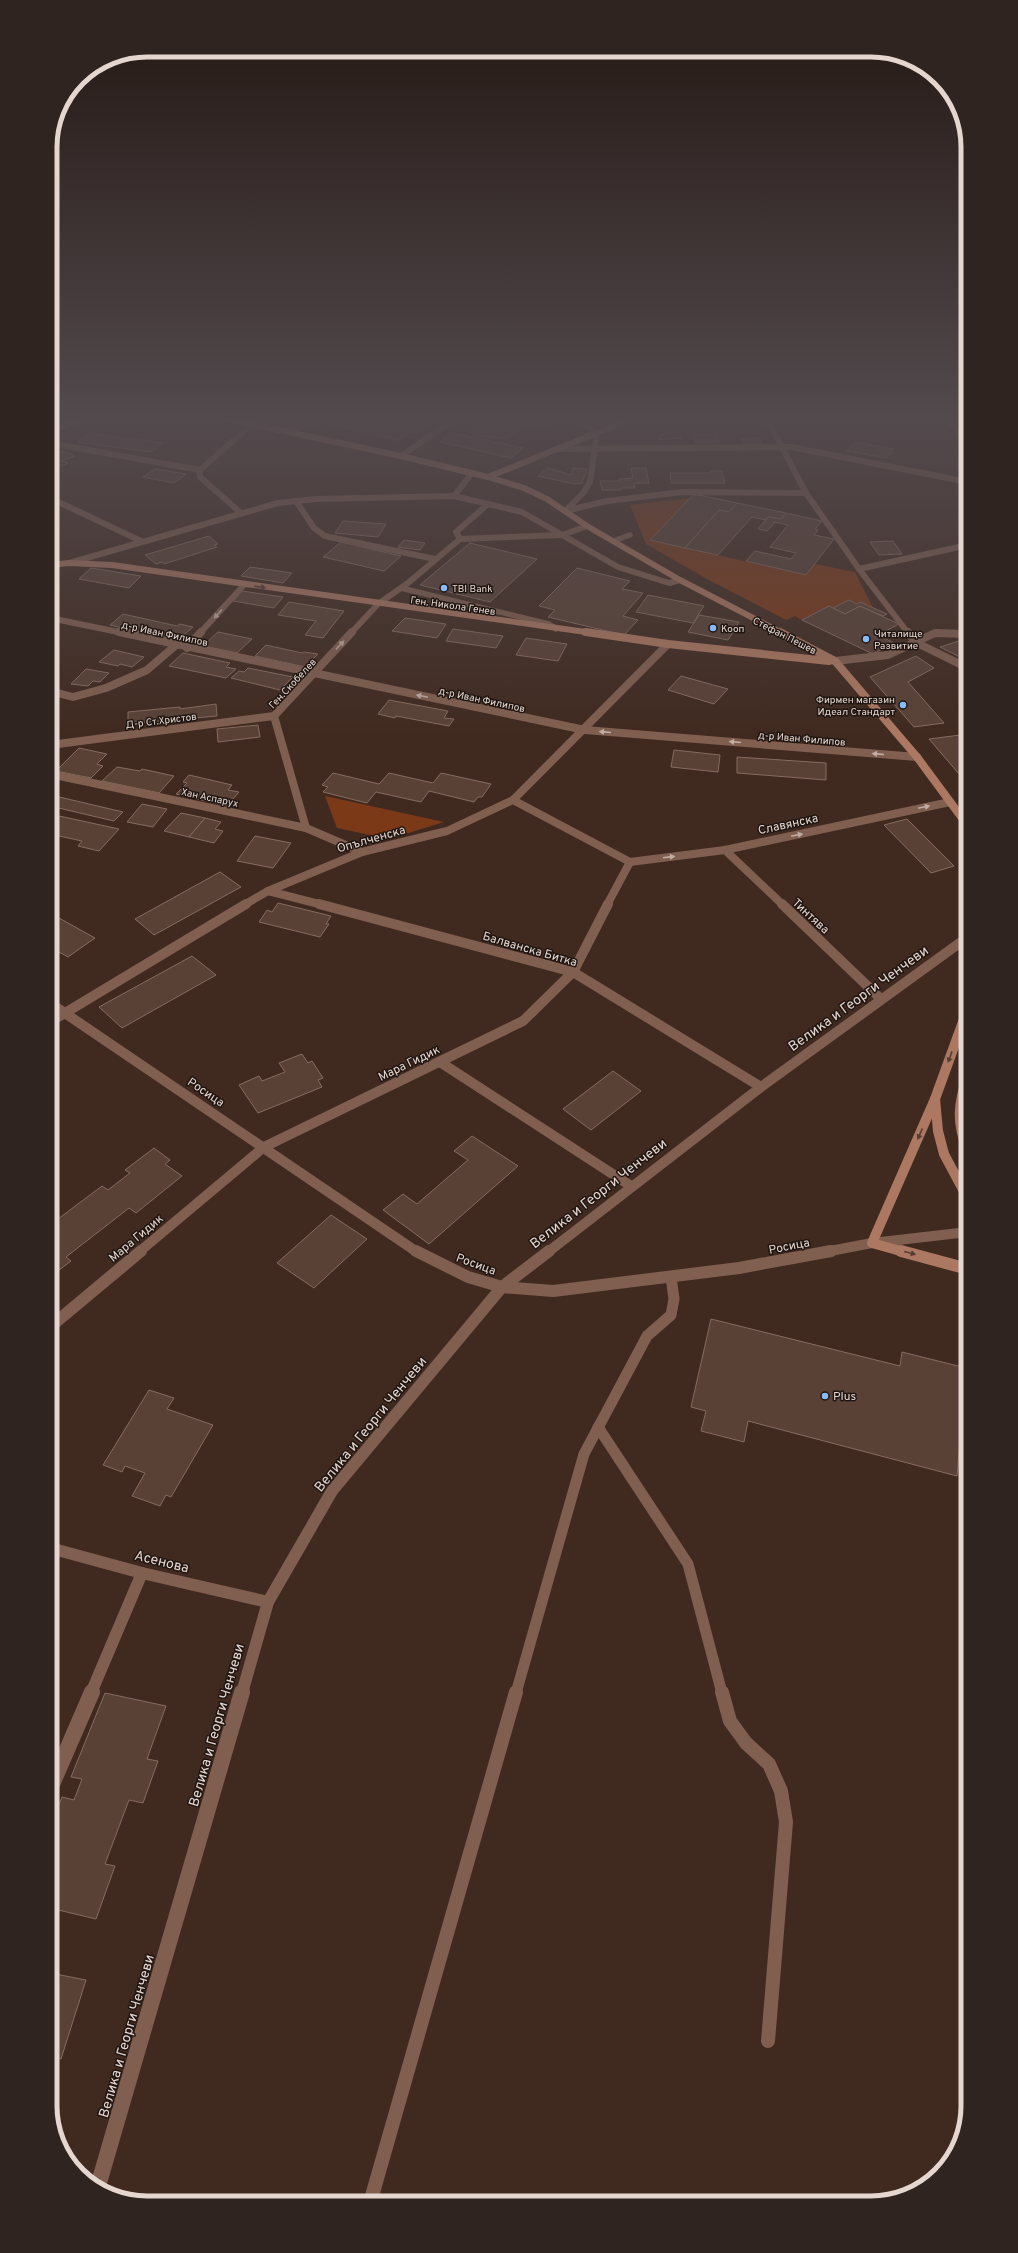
<svg xmlns="http://www.w3.org/2000/svg" width="1018" height="2253" viewBox="0 0 1018 2253" font-family="Overpass,sans-serif">
<style>
.green{fill:#7c3917}
.building{fill:#594136;stroke:#866c60}
.lines{fill:none;stroke-linecap:round;stroke-linejoin:round}
.lane-far2{stroke:#805f50;stroke-width:5.5}
.lane-far1{stroke:#805f50;stroke-width:11}
.lane{stroke:#805f50;stroke-width:14}
.street-far4{stroke:#805f50;stroke-width:6}
.street-far3{stroke:#805f50;stroke-width:8}
.street-far2{stroke:#805f50;stroke-width:10}
.street-far1{stroke:#805f50;stroke-width:12}
.street{stroke:#805f50;stroke-width:16}
.secondary-far3{stroke:#ac7861;stroke-width:6}
.secondary-far2{stroke:#ac7861;stroke-width:8}
.secondary-far1{stroke:#ac7861;stroke-width:10}
.secondary{stroke:#ac7861;stroke-width:12}
.oneway{fill:#573d31}
.oneway2{fill:#c2aca3}
.poi-dot{fill:#87bbfc;stroke:#1f1511;stroke-width:1.5}
.labels{text-anchor:middle;stroke-width:3;stroke-linejoin:round;paint-order:stroke}
.far-poi-label{font-size:10px;fill:#e5d6d0;stroke:#1f1511;text-anchor:start}
.far-street-label{font-size:10px;fill:#e5d6d0;stroke:#1f1511}
.street-label{font-size:12px;fill:#e5d6d0;stroke:#1f1511}
.poi-label{font-size:12px;fill:#e5d6d0;stroke:#1f1511;text-anchor:start}
.near-street-label{font-size:14px;fill:#e5d6d0;stroke:#1f1511}
.rim{fill:none;stroke:#e5d6d0;stroke-width:5}
</style>
<rect width="100%" height="100%" fill="#402a20"/>
<g class="green">
<path d="M 691,498 L 650,540 L 806,575 L 815,564 L 855,572 L 873,608 L 849,600 L 833,608 L 829,606 L 802,620 L 795,616 L 786,620 L 707,579 L 646,544 L 630,505 Z"/>
<path d="M 325,796 L 444,822 L 389,839 L 337,828 Z"/>
</g>
<g class="building">
<path d="M 339,419 L 355,419 L 395,428 L 410,419 L 439,419 L 417,433 L 410,432 L 398,440 L 330,424 Z"/>
<path d="M 490,419 L 534,419 L 552,422 L 546,427 L 527,423 L 508,438 L 504,439 L 472,435 L 473,433 L 470,433 Z"/>
<path d="M 583,419 L 607,419 L 612,422 L 597,426 Z"/>
<path d="M 666,419 L 685,419 L 686,422 L 674,422 L 667,421 Z"/>
<path d="M 685,419 L 710,419 L 711,422 L 685,421 Z"/>
<path d="M 717,419 L 747,419 L 748,421 L 718,421 Z"/>
<path d="M 670,432 L 678,432 L 682,438 L 660,440 L 659,435 Z"/>
<path d="M 90,433 L 128,439 L 130,438 L 163,443 L 151,452 L 77,442 Z"/>
<path d="M 452,433 L 523,448 L 511,458 L 440,442 Z"/>
<path d="M 693,434 L 717,434 L 719,442 L 695,442 Z"/>
<path d="M 759,438 L 762,444 L 744,445 L 741,439 Z"/>
<path d="M 855,442 L 894,449 L 886,458 L 847,451 Z"/>
<path d="M 62,451 L 75,456 L 62,461 L 68,463 L 50,470 L 50,456 Z"/>
<path d="M 548,468 L 571,475 L 573,468 L 587,469 L 582,483 L 574,484 L 538,476 Z"/>
<path d="M 631,468 L 646,468 L 649,483 L 634,483 L 635,488 L 621,488 L 621,490 L 602,490 L 600,481 L 620,481 L 619,479 L 633,478 Z"/>
<path d="M 155,469 L 186,474 L 174,483 L 143,477 Z"/>
<path d="M 711,471 L 722,471 L 725,483 L 671,483 L 670,473 L 711,473 Z"/>
<path d="M 694,494 L 737,503 L 729,512 L 719,510 L 685,548 L 650,540 Z"/>
<path d="M 737,503 L 786,513 L 781,519 L 768,517 L 766,520 L 752,517 L 718,555 L 685,548 L 719,510 L 729,512 Z"/>
<path d="M 786,513 L 822,521 L 815,529 L 818,530 L 814,535 L 834,539 L 806,575 L 746,561 L 755,551 L 791,559 L 796,553 L 770,547 L 788,525 L 775,522 L 767,531 L 758,529 L 768,517 L 781,519 Z"/>
<path d="M 343,521 L 386,524 L 378,537 L 335,533 Z"/>
<path d="M 209,536 L 218,544 L 214,545 L 217,547 L 164,564 L 162,562 L 156,564 L 145,555 Z"/>
<path d="M 404,540 L 425,543 L 420,550 L 398,547 Z"/>
<path d="M 893,541 L 902,554 L 879,555 L 870,542 Z"/>
<path d="M 341,542 L 401,556 L 384,571 L 323,557 Z"/>
<path d="M 470,543 L 537,559 L 490,602 L 420,585 Z"/>
<path d="M 250,567 L 292,573 L 283,583 L 241,576 Z"/>
<path d="M 91,568 L 141,576 L 129,588 L 79,579 Z"/>
<path d="M 577,568 L 630,581 L 622,589 L 643,593 L 623,616 L 638,620 L 624,635 L 548,617 L 555,610 L 539,606 Z"/>
<path d="M 242,591 L 283,597 L 274,608 L 233,601 Z"/>
<path d="M 648,595 L 704,606 L 693,623 L 636,612 Z"/>
<path d="M 849,600 L 857,604 L 860,602 L 887,614 L 883,616 L 860,606 L 845,614 L 833,608 Z"/>
<path d="M 289,602 L 344,611 L 323,638 L 305,635 L 316,621 L 278,615 Z"/>
<path d="M 829,606 L 845,614 L 860,606 L 899,624 L 878,635 L 894,643 L 873,654 L 802,620 Z"/>
<path d="M 123,614 L 177,626 L 180,624 L 193,627 L 179,639 L 169,639 L 110,625 Z"/>
<path d="M 699,615 L 739,622 L 728,640 L 688,632 Z"/>
<path d="M 405,618 L 446,624 L 437,638 L 392,631 Z"/>
<path d="M 453,629 L 503,636 L 496,648 L 446,641 Z"/>
<path d="M 218,632 L 252,639 L 237,653 L 203,646 Z"/>
<path d="M 526,638 L 567,644 L 558,661 L 516,655 Z"/>
<path d="M 968,638 L 968,661 L 940,647 Z"/>
<path d="M 266,645 L 302,653 L 304,652 L 318,654 L 305,667 L 255,656 Z"/>
<path d="M 114,650 L 144,657 L 132,667 L 120,664 L 118,666 L 99,662 Z"/>
<path d="M 183,653 L 230,663 L 226,667 L 236,669 L 226,678 L 169,666 Z"/>
<path d="M 916,656 L 934,668 L 908,682 L 944,723 L 914,727 L 870,677 Z"/>
<path d="M 248,668 L 293,677 L 280,690 L 231,678 L 239,671 L 244,672 Z"/>
<path d="M 86,669 L 109,673 L 100,682 L 93,681 L 88,686 L 71,684 Z"/>
<path d="M 681,676 L 728,689 L 714,704 L 668,690 Z"/>
<path d="M 389,700 L 448,711 L 444,718 L 454,719 L 449,726 L 396,716 L 395,718 L 378,714 Z"/>
<path d="M 216,704 L 217,716 L 128,724 L 128,712 L 180,707 L 180,709 Z"/>
<path d="M 258,725 L 260,737 L 218,742 L 217,729 Z"/>
<path d="M 968,734 L 968,772 L 959,774 L 929,739 Z"/>
<path d="M 79,748 L 107,754 L 97,764 L 103,766 L 91,778 L 56,771 Z"/>
<path d="M 674,750 L 720,755 L 718,772 L 671,767 Z"/>
<path d="M 737,757 L 826,763 L 826,780 L 737,773 Z"/>
<path d="M 117,767 L 140,771 L 142,769 L 174,776 L 159,793 L 102,781 Z"/>
<path d="M 333,773 L 379,784 L 389,773 L 433,783 L 441,773 L 491,784 L 482,797 L 478,797 L 474,802 L 429,791 L 421,802 L 376,792 L 367,803 L 323,792 L 328,787 L 322,785 Z"/>
<path d="M 189,775 L 232,785 L 228,790 L 239,792 L 227,806 L 176,794 L 187,783 L 183,782 Z"/>
<path d="M 55,796 L 123,812 L 114,821 L 50,806 L 50,802 Z"/>
<path d="M 142,804 L 167,809 L 153,827 L 127,822 Z"/>
<path d="M 181,813 L 205,818 L 189,837 L 164,831 Z"/>
<path d="M 50,814 L 119,829 L 99,851 L 78,846 L 82,841 L 50,834 Z"/>
<path d="M 205,818 L 221,822 L 215,829 L 223,831 L 214,843 L 189,837 Z"/>
<path d="M 907,819 L 954,866 L 931,873 L 884,825 Z"/>
<path d="M 255,836 L 291,843 L 273,868 L 237,861 Z"/>
<path d="M 220,872 L 241,887 L 154,935 L 135,919 Z"/>
<path d="M 278,903 L 331,916 L 326,924 L 329,924 L 320,937 L 259,922 L 267,910 L 272,912 Z"/>
<path d="M 50,913 L 95,938 L 68,957 L 50,947 Z"/>
<path d="M 192,956 L 216,975 L 122,1028 L 99,1007 Z"/>
<path d="M 302,1054 L 308,1063 L 312,1061 L 323,1078 L 318,1080 L 322,1087 L 258,1113 L 239,1085 L 259,1076 L 262,1081 L 285,1072 L 279,1063 Z"/>
<path d="M 613,1071 L 641,1091 L 591,1130 L 563,1109 Z"/>
<path d="M 472,1136 L 518,1166 L 429,1244 L 383,1210 L 403,1194 L 417,1204 L 468,1160 L 454,1151 Z"/>
<path d="M 154,1148 L 170,1160 L 165,1164 L 182,1176 L 136,1213 L 129,1208 L 66,1257 L 71,1261 L 50,1277 L 50,1225 L 102,1186 L 108,1190 L 130,1173 L 125,1170 Z"/>
<path d="M 331,1215 L 367,1239 L 314,1288 L 277,1263 Z"/>
<path d="M 711,1319 L 900,1366 L 902,1352 L 966,1368 L 957,1476 L 748,1421 L 744,1442 L 701,1431 L 706,1411 L 691,1407 Z"/>
<path d="M 149,1390 L 174,1398 L 167,1409 L 213,1425 L 171,1497 L 166,1495 L 160,1506 L 132,1496 L 145,1473 L 125,1466 L 122,1472 L 103,1465 Z"/>
<path d="M 105,1693 L 166,1706 L 147,1759 L 158,1761 L 143,1803 L 129,1800 L 105,1864 L 115,1866 L 96,1919 L 50,1908 L 52,1847 L 50,1847 L 50,1828 L 62,1797 L 74,1800 L 82,1779 L 71,1777 Z"/>
<path d="M 50,1973 L 86,1980 L 61,2059 L 50,2056 Z"/>
</g>
<g class="lines">
<g class="lane-far2">
<path d="M 946,419 L 968,440"/>
<path d="M 613,541 L 630,535"/>
<path d="M 401,588 L 549,624 L 556,629"/>
</g>
<g class="lane-far1">
<path d="M 598,1427 L 688,1564 L 722,1693"/>
<path d="M 516,1693 L 584,1454 L 647,1336 L 671,1315 L 674,1299 L 671,1277"/>
</g>
<g class="lane">
<path d="M 722,1692 L 730,1721 L 746,1743 L 769,1764 L 781,1791 L 786,1822 L 768,2041"/>
<path d="M 370,2203 L 516,1692"/>
</g>
<g class="street-far4">
<path d="M 767,419 L 806,493 L 859,569 L 908,633"/>
<path d="M 287,431 L 328,419"/>
<path d="M 50,443 L 200,470"/>
<path d="M 557,449 L 791,447 L 968,482"/>
<path d="M 401,456 L 455,419"/>
<path d="M 200,470 L 252,424"/>
<path d="M 200,470 L 200,477 L 241,513"/>
<path d="M 454,496 L 472,473"/>
<path d="M 50,498 L 141,541"/>
<path d="M 296,501 L 314,528 L 325,536 L 435,559"/>
<path d="M 567,509 L 584,492 L 590,482 L 597,432 L 577,419"/>
<path d="M 565,511 L 607,501 L 682,492 L 806,493"/>
<path d="M 460,539 L 456,532 L 488,504"/>
<path d="M 69,563 L 278,503 L 316,499 L 454,496 L 522,512 L 618,567 L 669,583 L 680,580"/>
<path d="M 859,569 L 968,545"/>
<path d="M 50,618 L 123,633"/>
<path d="M 200,633 L 244,585"/>
<path d="M 351,633 L 378,604 L 408,583 L 460,539 L 562,535 L 587,526"/>
<path d="M 934,633 L 947,633"/>
</g>
<g class="street-far3">
<path d="M 119,632 L 585,730 L 917,757"/>
<path d="M 908,632 L 915,642 L 968,668"/>
<path d="M 187,648 L 201,632"/>
<path d="M 835,661 L 888,655 L 935,633 L 968,634"/>
<path d="M 50,691 L 73,697 L 106,688 L 147,670 L 176,645"/>
<path d="M 50,745 L 274,716"/>
<path d="M 50,774 L 306,828 L 362,852"/>
<path d="M 513,800 L 630,862 L 607,905"/>
<path d="M 306,828 L 274,716 L 352,632"/>
<path d="M 725,850 L 783,905"/>
<path d="M 630,862 L 725,850 L 950,802"/>
<path d="M 268,891 L 323,905"/>
<path d="M 244,905 L 268,891 L 362,852 L 447,831 L 513,800 L 668,644"/>
</g>
<g class="street-far2">
<path d="M 319,904 L 573,972 L 761,1087"/>
<path d="M 782,904 L 881,999"/>
<path d="M 50,1003 L 417,1252"/>
<path d="M 50,1022 L 246,904"/>
<path d="M 440,1062 L 631,1186"/>
<path d="M 139,1252 L 264,1147 L 523,1021 L 573,972 L 608,904"/>
<path d="M 548,1252 L 761,1087 L 961,942"/>
<path d="M 825,1252 L 872,1243 L 968,1232"/>
</g>
<g class="street-far1">
<path d="M 416,1251 L 468,1277 L 502,1287 L 553,1291 L 739,1268 L 831,1251"/>
<path d="M 50,1327 L 141,1251"/>
<path d="M 50,1548 L 142,1573 L 268,1602"/>
<path d="M 91,1693 L 142,1573"/>
<path d="M 242,1693 L 268,1602 L 332,1491 L 502,1287 L 549,1251"/>
</g>
<g class="street">
<path d="M 50,1789 L 92,1692"/>
<path d="M 98,2186 L 242,1692"/>
</g>
<g class="secondary-far3">
<path d="M 228,419 L 401,456 L 488,477 L 524,488 L 547,499 L 587,526 L 680,580 L 782,633"/>
<path d="M 50,432 L 80,419"/>
<path d="M 488,477 L 631,419"/>
<path d="M 50,565 L 69,563 L 112,565 L 593,633"/>
</g>
<g class="secondary-far2">
<path d="M 586,632 L 668,644 L 829,661"/>
<path d="M 780,632 L 835,661 L 917,757 L 968,826"/>
</g>
<g class="secondary-far1">
<path d="M 968,1008 L 935,1099 L 938,1131 L 944,1154 L 968,1199"/>
<path d="M 968,1074 C 958,1104 956,1122 968,1152"/>
<path d="M 904,1252 L 872,1243 L 935,1099"/>
</g>
<path class="secondary" d="M 901,1251 L 968,1269"/>
</g>
<defs><path id="oneway-solid" d="M-6-.8H1V-3.2L6.5 0L1 3.2V.8H-6Z"/></defs>
<g class="oneway">
<use href="#oneway-solid" transform="translate(260 587) rotate(8)"/>
<use href="#oneway-solid" transform="translate(950 1057) rotate(110)"/>
<use href="#oneway-solid" transform="translate(920 1134) rotate(114)"/>
<use href="#oneway-solid" transform="translate(910 1253) rotate(15)"/>
</g>
<g class="oneway2">
<use href="#oneway-solid" transform="translate(218 614) rotate(132)"/>
<use href="#oneway-solid" transform="translate(340 645) rotate(-47)"/>
<use href="#oneway-solid" transform="translate(422 696) rotate(-168)"/>
<use href="#oneway-solid" transform="translate(605 732) rotate(-175)"/>
<use href="#oneway-solid" transform="translate(735 742) rotate(-175)"/>
<use href="#oneway-solid" transform="translate(878 754) rotate(-175)"/>
<use href="#oneway-solid" transform="translate(924 807) rotate(-12)"/>
<use href="#oneway-solid" transform="translate(797 835) rotate(-12)"/>
<use href="#oneway-solid" transform="translate(669 857) rotate(-7)"/>
</g>
<linearGradient id="sky" x2="0" y2="1"><stop stop-color="#231712"/><stop offset="0.57" stop-color="#534a4e"/><stop offset="1" stop-color="#534a4e" stop-opacity="0"/></linearGradient>
<rect width="1018" height="734" fill="url(#sky)"/>
<g class="poi-dot">
<circle cx="444" cy="588" r="4"/>
<circle cx="713" cy="628" r="4"/>
<circle cx="866" cy="639" r="4"/>
<circle cx="903" cy="705" r="4"/>
<circle cx="825" cy="1396" r="4"/>
</g>
<g class="labels">
<g class="far-poi-label">
<text x="452" y="592">TBI Bank</text>
<text x="721" y="632">Кооп</text>
<text x="874" y="637">Читалище<tspan x="874" dy="12">Развитие</tspan></text>
<text x="895" y="703" text-anchor="end">Фирмен магазин<tspan x="895" dy="12">Идеал Стандарт</tspan></text>
</g>
<g class="far-street-label">
<text transform="translate(453 605) rotate(8)" y="4">Ген. Никола Генев</text>
<text transform="translate(165 633) rotate(12)" y="4">д-р Иван Филипов</text>
<text transform="translate(785 635) rotate(27)" y="4">Стефан Пешев</text>
<text transform="translate(292 683) rotate(-47)" y="4">Ген.Скобелев</text>
<text transform="translate(482 699) rotate(12)" y="4">д-р Иван Филипов</text>
<text transform="translate(161 720) rotate(-7)" y="4">Д-р Ст.Христов</text>
<text transform="translate(802 738) rotate(5)" y="4">д-р Иван Филипов</text>
<text transform="translate(210 797) rotate(12)" y="4">Хан Аспарух</text>
</g>
<g class="street-label">
<text transform="translate(788 824) rotate(-12)" y="4">Славянска</text>
<text transform="translate(371 839) rotate(-16)" y="4">Опълченска</text>
<text transform="translate(811 916) rotate(43)" y="4">Тинтява</text>
<text transform="translate(530 949) rotate(16)" y="4">Балванска Битка</text>
<text transform="translate(409 1063) rotate(-26)" y="4">Мара Гидик</text>
<text transform="translate(206 1092) rotate(34)" y="4">Росица</text>
<text transform="translate(136 1238) rotate(-40)" y="4">Мара Гидик</text>
<text transform="translate(789 1246) rotate(-11)" y="4">Росица</text>
<text transform="translate(476 1264) rotate(20)" y="4">Росица</text>
</g>
<g class="poi-label">
<text x="833" y="1400">Plus</text>
</g>
<g class="near-street-label">
<text transform="translate(858 998) rotate(-36)" y="5">Велика и Георги Ченчеви</text>
<text transform="translate(598 1193) rotate(-38)" y="5">Велика и Георги Ченчеви</text>
<text transform="translate(370 1424) rotate(-51)" y="5">Велика и Георги Ченчеви</text>
<text transform="translate(162 1561) rotate(14)" y="5">Асенова</text>
<text transform="translate(216 1725) rotate(-74)" y="5">Велика и Георги Ченчеви</text>
<text transform="translate(126 2036) rotate(-74)" y="5">Велика и Георги Ченчеви</text>
</g>
</g>
<path d="M0 0H1018V2253H0ZM147 57H871A90 90 0 0 1 961 147V2106A90 90 0 0 1 871 2196H147A90 90 0 0 1 57 2106V147A90 90 0 0 1 147 57Z" fill="#2f2420" fill-rule="evenodd"/>
<path class="rim" d="M147 57H871A90 90 0 0 1 961 147V2106A90 90 0 0 1 871 2196H147A90 90 0 0 1 57 2106V147A90 90 0 0 1 147 57Z"/>
</svg>
